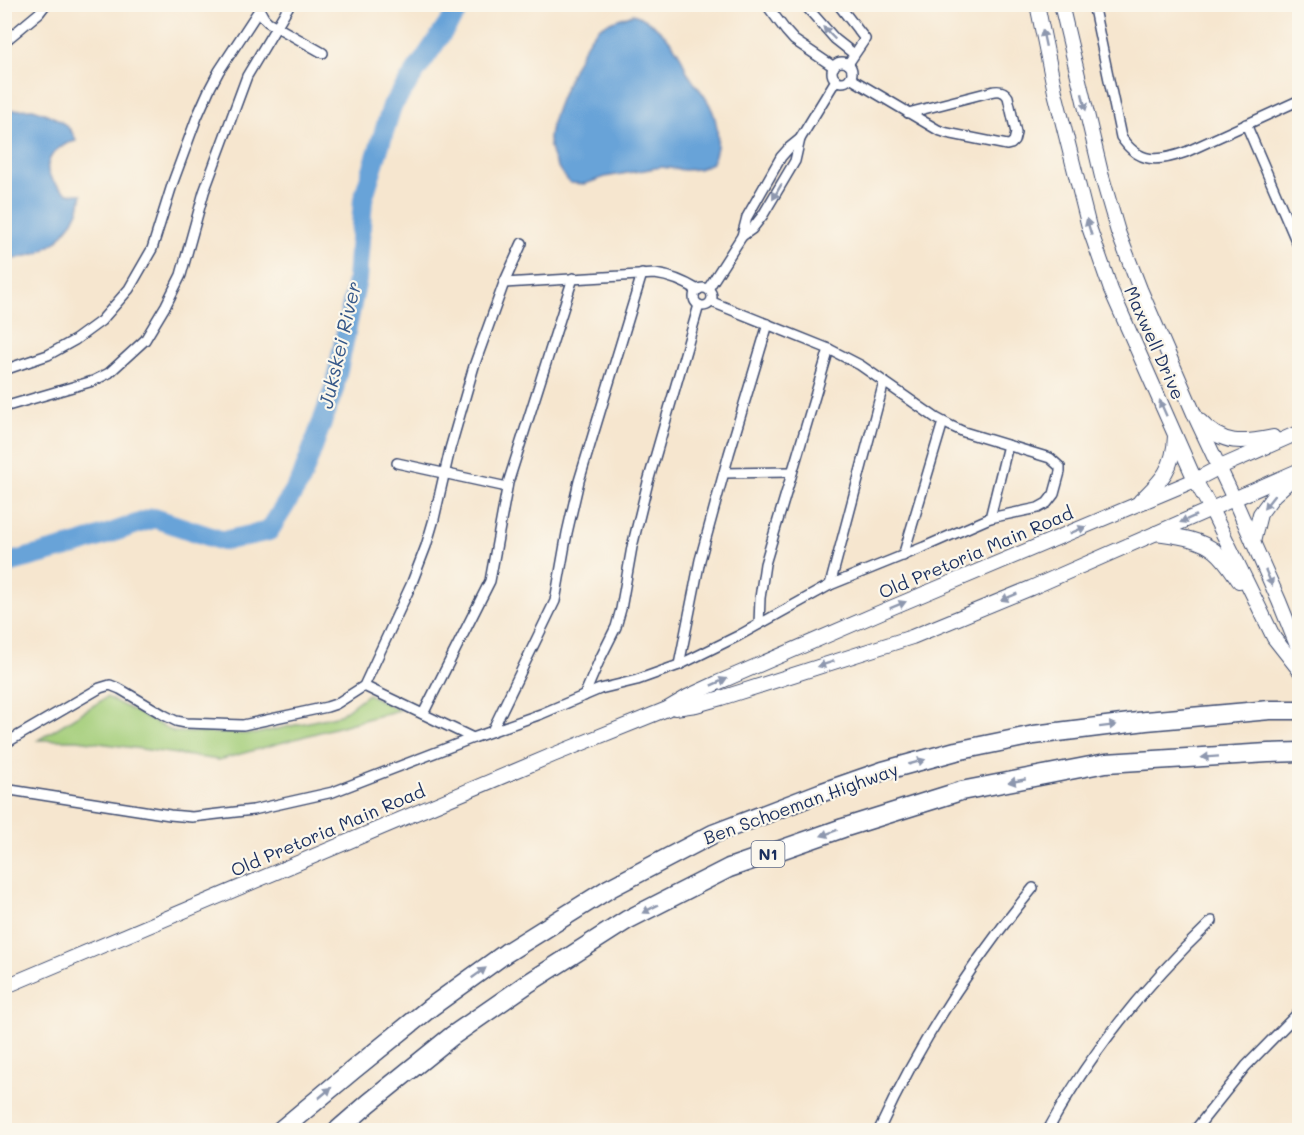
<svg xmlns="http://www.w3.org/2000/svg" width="1304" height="1135" viewBox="0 0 1304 1135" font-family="Mali,sans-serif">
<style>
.green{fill:#a4ce7a;stroke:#607e6c;stroke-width:1.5}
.water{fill:#68a3d8;stroke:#42699b;stroke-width:1.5}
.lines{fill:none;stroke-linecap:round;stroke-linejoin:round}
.river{stroke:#68a3d8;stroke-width:20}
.minor-casing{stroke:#3c4a6f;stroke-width:12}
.secondary-casing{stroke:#3c4a6f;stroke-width:16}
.motorway-casing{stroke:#3c4a6f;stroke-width:21}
.minor{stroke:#fff;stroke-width:9}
.secondary{stroke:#fff;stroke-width:14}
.motorway{stroke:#fff;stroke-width:18}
.oneway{fill:#8d97ae}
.labels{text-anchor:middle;stroke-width:4.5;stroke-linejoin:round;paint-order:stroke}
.shield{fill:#fbf7ec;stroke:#5e6b89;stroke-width:1.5}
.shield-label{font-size:16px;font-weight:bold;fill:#1b2f5e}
.street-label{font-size:18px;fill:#1b2f5e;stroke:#fbf7ec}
.water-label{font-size:20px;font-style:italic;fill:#365889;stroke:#fbf7ec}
</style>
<rect width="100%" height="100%" fill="#fbf7ec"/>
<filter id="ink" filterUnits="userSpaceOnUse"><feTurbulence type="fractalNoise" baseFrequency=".0167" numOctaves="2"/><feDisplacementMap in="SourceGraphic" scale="12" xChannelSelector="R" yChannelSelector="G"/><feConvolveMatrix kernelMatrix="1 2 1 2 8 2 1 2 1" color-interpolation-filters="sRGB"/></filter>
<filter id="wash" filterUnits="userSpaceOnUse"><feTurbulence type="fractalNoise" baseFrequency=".008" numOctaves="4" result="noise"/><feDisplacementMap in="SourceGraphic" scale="24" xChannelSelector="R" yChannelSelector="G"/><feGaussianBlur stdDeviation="1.35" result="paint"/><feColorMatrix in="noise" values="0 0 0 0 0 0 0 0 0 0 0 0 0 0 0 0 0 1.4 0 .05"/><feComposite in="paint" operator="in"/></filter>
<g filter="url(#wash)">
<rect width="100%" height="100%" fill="#f6e6cf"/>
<path class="green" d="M 368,694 L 399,710 L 219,760 L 78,740 L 38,740 L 107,697 L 174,732 L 255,734 L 340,715 Z"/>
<g class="water">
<path d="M 633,14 C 653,20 671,39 681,57 C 684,64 686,72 691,78 C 695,85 701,90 705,97 C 718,116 722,142 712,163 L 699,169 L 684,170 L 661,167 L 605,177 L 585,184 L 570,183 C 558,170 549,156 549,138 C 550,118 583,40 599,28 C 608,21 623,18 633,14 Z"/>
<path d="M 33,109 C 48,114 72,123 76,141 C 54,145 37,166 56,184 C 60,188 63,191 68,193 C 72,194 77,194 82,194 L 79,209 L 73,221 L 57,241 L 39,253 L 5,261 L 5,113 L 9,110 Z"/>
</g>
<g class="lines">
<path class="river" d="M 4,564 L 82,543 L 154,518 L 223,541 L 269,531 L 301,480 L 334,389 L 357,280 L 363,199 L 392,106 L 462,4"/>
</g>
</g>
<g filter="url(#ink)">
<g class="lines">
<defs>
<g id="minor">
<path d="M 766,4 L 786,31 L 794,40 L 834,67"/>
<path d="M 804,4 L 835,39 L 854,54"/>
<path d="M 838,4 L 865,39 L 848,64"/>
<path d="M 1093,4 L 1121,137 C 1139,164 1158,162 1186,152 L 1300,100"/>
<path d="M 258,7 L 264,18 L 268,22 L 323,53"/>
<path d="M 4,42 L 39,13 L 46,4"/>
<circle cx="842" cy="72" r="10"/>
<path d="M 850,78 L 938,130 L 947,133 L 1007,145 L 1011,144 L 1014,141 L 1016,133 L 1008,97 C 1004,90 998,90 990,92 L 908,113"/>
<path d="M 1246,124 L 1300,250"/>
<path d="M 742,236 L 752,229 L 763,215 L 795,161 L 800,139"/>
<path d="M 504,283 L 655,274 C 671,276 683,281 698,290"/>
<circle cx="703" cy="297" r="9"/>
<path d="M 708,289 L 742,236 L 747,217 L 781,157 L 789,148 L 800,139 L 836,80"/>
<path d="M 4,370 L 48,355 L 75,340 L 101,321 L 129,289 L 152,249 L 173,182 L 197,117 L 209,90 L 219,71 L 259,10"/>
<path d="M 4,407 L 93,381 L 109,373 L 145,340 L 166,305 L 181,275 L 204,192 L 247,76 L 290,4"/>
<path d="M 397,463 L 507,487"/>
<path d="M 724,473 L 792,472"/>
<path d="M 990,518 L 1008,445"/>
<path d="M 903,556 L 943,422"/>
<path d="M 830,585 L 884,382"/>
<path d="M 759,624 L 760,598 L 765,564 L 829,349"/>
<path d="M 679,665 L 700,560 L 729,454 L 768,324"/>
<path d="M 364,686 L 473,738 L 541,714 L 600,689 L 637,680 L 679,665 L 738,636 L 830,585 L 924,547 L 990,518 L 1038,508 L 1047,503 L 1054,494 L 1060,472 L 1060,467 L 1050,458 L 964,432 L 951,426 L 936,418 L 860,365 L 829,349 L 712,302"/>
<path d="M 584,696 L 599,661 L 616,627 L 621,609 L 632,547 L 648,482 L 699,305"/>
<path d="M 423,714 L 490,581 L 508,483 L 573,278"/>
<path d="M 492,731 L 555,601 L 567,533 L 579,481 L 642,274"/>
<path d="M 4,744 L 100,688 L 110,685 L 120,689 L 164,715 L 176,721 L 186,723 L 243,725 L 327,707 L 336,704 L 364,686 L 411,585 L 426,546 L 434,519 L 450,449 L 474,366 L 504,283 L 522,243"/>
<path d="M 4,789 L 170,815 L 192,817 L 253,810 L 333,792 L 473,738"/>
<path d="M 879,1130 C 919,1043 972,962 1033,888"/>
<path d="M 1048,1130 C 1090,1052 1148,982 1212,921"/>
<path d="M 1195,1130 L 1246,1066 L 1300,1011"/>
</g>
<g id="secondary">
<path d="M 1037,4 L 1055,92 L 1089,227 L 1111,290 L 1195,480 L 1211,509 L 1274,638 L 1300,671"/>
<path d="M 1061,4 L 1102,177 L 1118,232 L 1140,289 L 1195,416 L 1234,499 L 1279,601 L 1300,653"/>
<path d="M 1200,421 C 1223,446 1243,443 1273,437"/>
<path d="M 1140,501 C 1162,480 1174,468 1175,436"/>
<path d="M 1156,533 C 1175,536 1199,538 1215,551 C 1225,559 1232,571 1239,581"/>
<path d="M 1253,542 L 1260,514 L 1274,495 L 1294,477"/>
<path d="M 675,708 L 696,705 L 721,698 L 912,637 L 1031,588 L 1300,470"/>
<path d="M 4,987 L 553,755 L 667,709 L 689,696 L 717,683 L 888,609 L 1195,480 L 1218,468 L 1300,432"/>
</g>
<g id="motorway">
<path d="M 281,1130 L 353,1070 L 431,1007 L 506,953 L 610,888 L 713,834 L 820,793 L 883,771 L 956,751 L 1034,735 L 1146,721 L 1270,710 L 1300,710"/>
<path d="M 338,1130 L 369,1103 L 452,1036 L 527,984 L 627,920 L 729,868 L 843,828 L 961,791 L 1106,763 L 1268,753 L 1300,752"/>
</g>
</defs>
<use href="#minor" class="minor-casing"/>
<use href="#secondary" class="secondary-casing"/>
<use href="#motorway" class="motorway-casing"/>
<use href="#minor" class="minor"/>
<use href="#secondary" class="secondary"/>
<use href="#motorway" class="motorway"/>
</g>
<defs><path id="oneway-solid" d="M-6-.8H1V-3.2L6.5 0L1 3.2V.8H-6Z" transform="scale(1.5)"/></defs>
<g class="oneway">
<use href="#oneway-solid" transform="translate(829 33) rotate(-134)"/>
<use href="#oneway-solid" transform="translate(1044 38) rotate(-102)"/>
<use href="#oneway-solid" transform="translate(1084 102) rotate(77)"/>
<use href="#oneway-solid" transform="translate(777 192) rotate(120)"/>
<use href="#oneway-solid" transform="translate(1089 227) rotate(-107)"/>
<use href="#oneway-solid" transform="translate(1163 408) rotate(-114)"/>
<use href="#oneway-solid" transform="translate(1269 502) rotate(128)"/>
<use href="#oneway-solid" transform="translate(1188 519) rotate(156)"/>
<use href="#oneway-solid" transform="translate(1078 530) rotate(-23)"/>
<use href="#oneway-solid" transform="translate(1269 578) rotate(66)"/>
<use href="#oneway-solid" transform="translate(1009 597) rotate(158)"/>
<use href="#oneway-solid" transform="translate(898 605) rotate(-22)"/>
<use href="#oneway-solid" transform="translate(826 664) rotate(162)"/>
<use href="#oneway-solid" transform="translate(719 682) rotate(-24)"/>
<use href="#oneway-solid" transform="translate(1108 726) rotate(-7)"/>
<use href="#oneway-solid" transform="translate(1210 757) rotate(176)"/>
<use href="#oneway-solid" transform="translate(917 762) rotate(-16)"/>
<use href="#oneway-solid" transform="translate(1017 781) rotate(169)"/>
<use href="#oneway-solid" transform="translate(829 833) rotate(160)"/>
<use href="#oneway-solid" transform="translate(650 909) rotate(153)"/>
<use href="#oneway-solid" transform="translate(479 973) rotate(-36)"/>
<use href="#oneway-solid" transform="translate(325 1093) rotate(-40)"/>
</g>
</g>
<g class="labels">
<rect class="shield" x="751.5" y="841" width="33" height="26" rx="4.5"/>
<g class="shield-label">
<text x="768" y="860">N1</text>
</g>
<g class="street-label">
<text transform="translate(1154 343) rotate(66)" y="6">Maxwell Drive</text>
<text transform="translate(976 553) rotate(-23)" y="6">Old Pretoria Main Road</text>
<text transform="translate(801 804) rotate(-20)" y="6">Ben Schoeman Highway</text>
<text transform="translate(328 831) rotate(-23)" y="6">Old Pretoria Main Road</text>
</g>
<g class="water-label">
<text transform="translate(340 345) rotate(-77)" y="7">Jukskei River</text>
</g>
</g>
<rect width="1304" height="1135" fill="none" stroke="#fbf7ec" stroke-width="24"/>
</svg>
